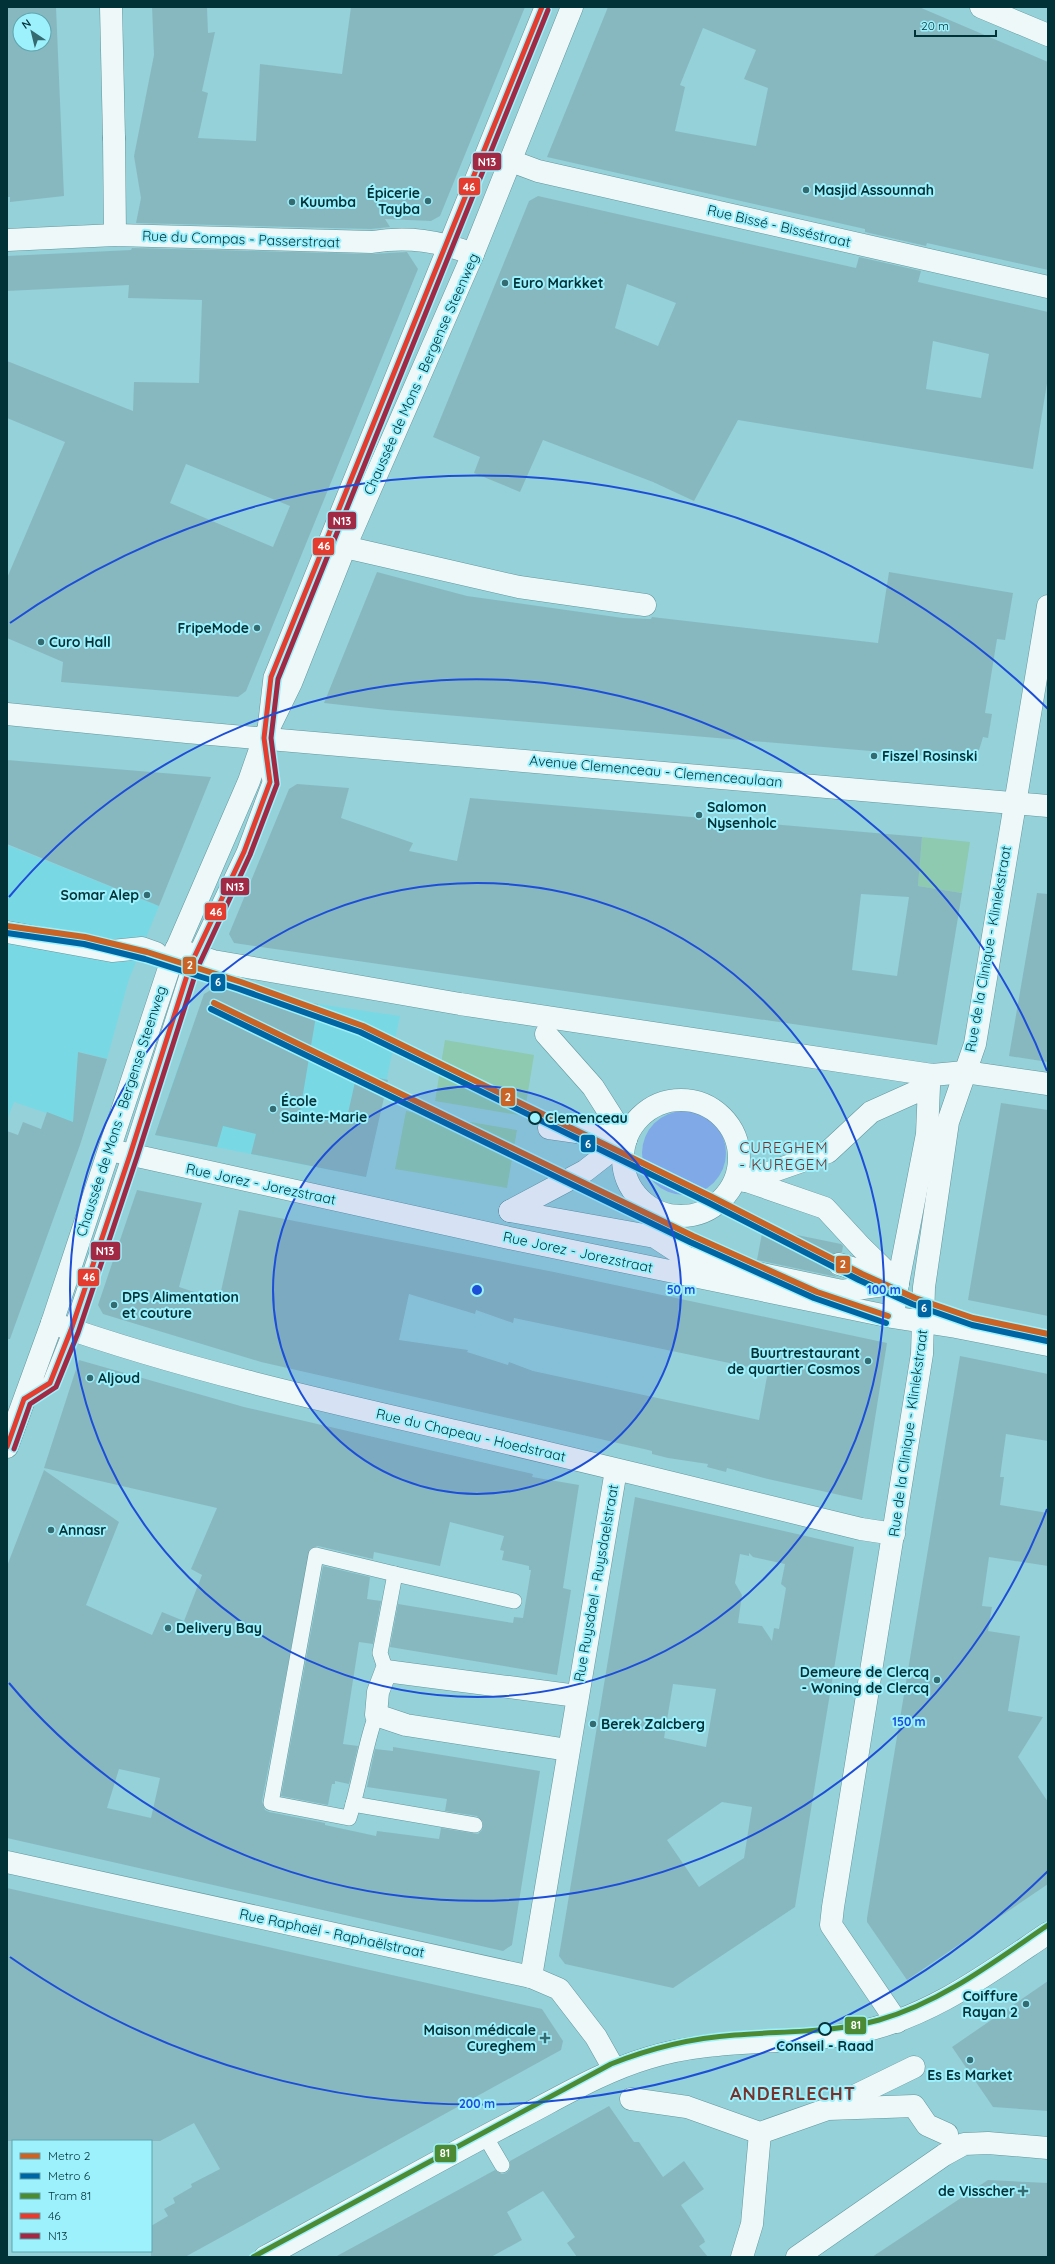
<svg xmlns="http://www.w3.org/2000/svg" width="1055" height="2264" viewBox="0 0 1055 2264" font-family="Quicksand,sans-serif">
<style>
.built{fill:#78d9e5}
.green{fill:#8ecab0}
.water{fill:#80a9e7}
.building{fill:#88b8bf;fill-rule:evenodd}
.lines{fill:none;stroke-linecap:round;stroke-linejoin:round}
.service-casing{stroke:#61979e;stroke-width:16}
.pedestrian-casing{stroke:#61979e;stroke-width:23}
.minor-casing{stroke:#61979e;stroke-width:23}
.tertiary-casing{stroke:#61979e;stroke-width:23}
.secondary-casing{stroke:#61979e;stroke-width:23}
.service{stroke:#eff8f9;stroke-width:15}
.pedestrian{stroke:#eff8f9;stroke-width:22}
.minor{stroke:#eff8f9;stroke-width:22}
.tertiary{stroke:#eff8f9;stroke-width:22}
.secondary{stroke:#eff8f9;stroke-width:22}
.bus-1-casing{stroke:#9df1fd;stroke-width:8}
.bus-2-casing{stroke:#9df1fd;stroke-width:8}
.bus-1{stroke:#e43c2e;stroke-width:5}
.bus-2{stroke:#a12944;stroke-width:5}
.tram-1-casing{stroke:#9df1fd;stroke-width:8}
.tram-1{stroke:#4c8b33;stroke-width:5}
.metro-1-casing{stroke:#9df1fd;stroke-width:9}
.metro-2-casing{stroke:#9df1fd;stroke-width:9}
.metro-1{stroke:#c96326;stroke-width:6}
.metro-2{stroke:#0066a3;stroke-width:6}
.ring{fill:none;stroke:#1d4ed8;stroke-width:2}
.poi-dot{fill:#346a70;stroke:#9df1fd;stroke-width:1.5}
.stop-dot{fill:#9df1fd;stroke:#003238;stroke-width:2}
.labels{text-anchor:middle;stroke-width:4;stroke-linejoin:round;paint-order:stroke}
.poi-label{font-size:14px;font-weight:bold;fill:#003238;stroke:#9df1fd;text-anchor:start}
.street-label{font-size:14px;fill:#003238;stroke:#9df1fd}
.stop-label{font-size:14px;font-weight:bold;fill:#003238;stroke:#9df1fd;text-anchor:start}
.neighbourhood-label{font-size:15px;letter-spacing:1px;fill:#78322c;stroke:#9df1fd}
.district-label{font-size:18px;font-weight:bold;letter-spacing:1px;fill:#78322c;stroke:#9df1fd}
.centre{fill:#1d4ed8;stroke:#9df1fd;stroke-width:2}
.ring-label{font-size:12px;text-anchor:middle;font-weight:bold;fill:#1d4ed8;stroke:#9df1fd;stroke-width:4;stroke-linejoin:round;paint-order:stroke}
.line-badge{stroke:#9df1fd;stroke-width:1.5}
.badge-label{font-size:11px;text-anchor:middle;font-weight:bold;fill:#fff}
</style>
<rect width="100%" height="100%" fill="#95d1d9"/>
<g class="built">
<path d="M 7,845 L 159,906 L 129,979 L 107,1059 L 80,1052 L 78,1057 L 73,1122 L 14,1102 L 7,1120 Z"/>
<path d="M 318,1004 L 400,1016 L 366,1177 L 155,1135 L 185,1047 L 305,1082 Z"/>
</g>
<g class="green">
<path d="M 922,837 L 970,842 L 962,893 L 918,886 Z"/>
<path d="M 445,1040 L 534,1055 L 524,1116 L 435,1101 Z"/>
<path d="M 406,1111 L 517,1130 L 507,1188 L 395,1169 Z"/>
</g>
<circle class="water" cx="684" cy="1153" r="42"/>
<g class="building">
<path d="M 7,7 L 56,7 L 64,196 L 10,202 L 10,197 L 7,197 ZM 20,20 L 44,20 L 44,44 L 20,44 Z"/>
<path d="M 152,7 L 207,7 L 208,33 L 215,32 L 202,91 L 208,93 L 198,138 L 256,141 L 260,64 L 342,74 L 351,7 L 525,7 L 440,216 L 431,221 L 385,219 L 390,227 L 371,229 L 136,223 L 141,198 L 134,156 L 154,55 Z"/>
<path d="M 608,7 L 919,7 L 1048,62 L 1048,270 L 927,243 L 926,246 L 865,232 L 865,229 L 547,157 ZM 703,28 L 756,50 L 744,79 L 768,88 L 756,146 L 675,131 L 685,87 L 680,85 Z"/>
<path d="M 538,196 L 856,268 L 859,257 L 921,271 L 918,282 L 1048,312 L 1048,377 L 1033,469 L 738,420 L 694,501 L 653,482 L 543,440 L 520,492 L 474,473 L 480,457 L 433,437 L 529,201 ZM 627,284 L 676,303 L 658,346 L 615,328 ZM 933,341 L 989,354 L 981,398 L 926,389 Z"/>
<path d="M 132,248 L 372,254 L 407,252 L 418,269 L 246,691 L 238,697 L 61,682 L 63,662 L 7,638 L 7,578 L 65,442 L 7,418 L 7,361 L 133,411 L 134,382 L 199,383 L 202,300 L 128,298 L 129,285 L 7,291 L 7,256 L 131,250 ZM 186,464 L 290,506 L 273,547 L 170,503 Z"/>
<path d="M 377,572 L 467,596 L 623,618 L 651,619 L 652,617 L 878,643 L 889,572 L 1013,593 L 1005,640 L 997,639 L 985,713 L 992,714 L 988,738 L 983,737 L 976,760 L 387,710 L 324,703 Z"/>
<path d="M 7,760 L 211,777 L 159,906 L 7,844 Z"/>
<path d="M 297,784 L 349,788 L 341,818 L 413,843 L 409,851 L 457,861 L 470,798 L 922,837 L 918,886 L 962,893 L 937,1045 L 234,943 L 229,934 L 289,789 ZM 861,894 L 909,897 L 897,976 L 852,970 Z"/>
<path d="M 1037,893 L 1048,894 L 1048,1062 L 1009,1056 Z"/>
<path d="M 214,988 L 318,1004 L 300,1112 L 346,1122 L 357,1073 L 388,1080 L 366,1177 L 251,1154 L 256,1134 L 223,1126 L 217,1147 L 155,1135 L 204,994 Z"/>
<path d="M 78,1052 L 107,1059 L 80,1145 L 10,1339 L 7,1339 L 7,1131 L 18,1135 L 23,1122 L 41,1129 L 47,1112 L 73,1122 Z"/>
<path d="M 1001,1103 L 1048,1110 L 1048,1316 L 968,1300 Z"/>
<path d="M 137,1190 L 202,1203 L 179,1287 L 219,1300 L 239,1210 L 554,1272 L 887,1343 L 862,1500 L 768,1479 L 727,1468 L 726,1472 L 707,1467 L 708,1464 L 668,1458 L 652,1454 L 652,1451 L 644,1449 L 261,1362 L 103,1314 L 98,1305 ZM 409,1294 L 475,1314 L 476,1310 L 513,1323 L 514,1318 L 768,1371 L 759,1420 L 533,1371 L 509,1362 L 508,1365 L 467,1352 L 468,1350 L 399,1340 Z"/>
<path d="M 763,1228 L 841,1244 L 843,1246 L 842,1252 L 831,1255 L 827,1261 L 830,1272 L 837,1277 L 757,1260 Z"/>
<path d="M 960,1356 L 1048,1374 L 1048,1441 L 1006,1434 L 1000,1477 L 1004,1477 L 1000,1505 L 1048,1513 L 1048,1566 L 989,1557 L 982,1606 L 992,1607 L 988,1631 L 1020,1636 L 1008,1711 L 1043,1717 L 1018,1757 L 1048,1802 L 1048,1884 L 907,1980 L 867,1922 L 867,1918 Z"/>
<path d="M 79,1360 L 244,1407 L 533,1474 L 532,1477 L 579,1485 L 563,1588 L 571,1590 L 557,1675 L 390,1647 L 398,1604 L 513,1623 L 514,1617 L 523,1618 L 531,1570 L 529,1570 L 529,1566 L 502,1560 L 504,1551 L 500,1550 L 504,1536 L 450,1522 L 440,1566 L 374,1552 L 373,1559 L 318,1546 L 310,1549 L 262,1801 L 265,1810 L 269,1812 L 325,1823 L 325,1825 L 376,1836 L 377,1831 L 439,1839 L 441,1828 L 478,1834 L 482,1830 L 483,1822 L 477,1816 L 445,1811 L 447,1799 L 367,1787 L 375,1749 L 393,1751 L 393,1747 L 540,1771 L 512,1945 L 503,1951 L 7,1838 L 7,1566 L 44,1470 L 119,1522 L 86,1605 L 152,1635 L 162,1612 L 184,1621 L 202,1575 L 191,1569 L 217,1508 L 44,1468 ZM 119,1769 L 160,1778 L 151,1818 L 107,1808 Z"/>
<path d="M 635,1497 L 854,1547 L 795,1907 L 673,1988 L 565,1964 L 559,1956 ZM 749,1553 L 753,1557 L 785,1564 L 781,1584 L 786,1588 L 779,1629 L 774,1628 L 772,1641 L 762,1626 L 738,1623 L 742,1595 L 735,1583 L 740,1554 L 749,1556 ZM 673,1684 L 716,1689 L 706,1747 L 664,1738 ZM 722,1802 L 752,1807 L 744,1858 L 699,1887 L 667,1840 Z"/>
<path d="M 323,1566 L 370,1577 L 367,1599 L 381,1601 L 373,1644 L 359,1642 L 343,1744 L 358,1746 L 349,1784 L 335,1781 L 335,1784 L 332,1784 L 328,1805 L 281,1796 Z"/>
<path d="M 7,1888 L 542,2009 L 563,2041 L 561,2050 L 185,2257 L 151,2257 L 151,2226 L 168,2216 L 164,2209 L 175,2203 L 173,2198 L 192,2187 L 191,2184 L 220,2169 L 194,2123 L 160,2141 L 7,2141 Z"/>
<path d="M 1048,1981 L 1048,2111 L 993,2107 L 952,2047 Z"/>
<path d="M 609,2106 L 634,2142 L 639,2142 L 663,2177 L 684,2161 L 704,2189 L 681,2205 L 704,2239 L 705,2242 L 699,2246 L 708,2257 L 577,2257 L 567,2243 L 575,2237 L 543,2191 L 507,2212 L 522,2240 L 491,2257 L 335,2257 L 495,2170 L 502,2174 L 506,2173 L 510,2169 L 510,2161 Z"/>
<path d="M 988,2180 L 1048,2183 L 1048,2257 L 872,2257 Z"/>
</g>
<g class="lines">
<defs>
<g id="service">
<path d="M 24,1399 L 50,1383 L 71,1330 L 130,1155 L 190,966 L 244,852 L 270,782 L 264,738 L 271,677 L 542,7"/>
<path d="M 386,1671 L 380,1653 L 395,1574 L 514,1601"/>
<path d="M 376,1715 C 364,1748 360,1784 349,1818 L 271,1803 L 316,1555 L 395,1574"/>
<path d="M 353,1804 L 475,1825"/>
<path d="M 485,2136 L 502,2165"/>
</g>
<g id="pedestrian">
<path d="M 111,7 L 114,138"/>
<path d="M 7,932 L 112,951 L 142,948 L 156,953"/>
<path d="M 546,1034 L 593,1087 L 626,1139"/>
<circle cx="681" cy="1158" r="58"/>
<path d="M 741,1179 L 825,1208 L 861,1247 L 898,1283 L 894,1309"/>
<path d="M 745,1181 L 828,1152 L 871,1112 L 929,1086 L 927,1134 L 898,1283"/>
<path d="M 510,1211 L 655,1237 L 687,1258 L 842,1291 L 898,1283"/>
<path d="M 510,1211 L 585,1171 L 626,1139 L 549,1128"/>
<path d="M 839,1264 L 893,1281"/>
<path d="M 631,2099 L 687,2107 L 760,2133 L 828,2109 L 914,2106 L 927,2125 L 947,2134"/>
<path d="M 834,2106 L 914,2067"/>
<path d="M 742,2257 L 752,2224 L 760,2133"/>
</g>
<g id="minor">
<path d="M 981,7 L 1048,35"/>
<path d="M 114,138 L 115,235"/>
<path d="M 511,161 L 538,171 L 1048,287"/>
<path d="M 7,240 L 115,235 L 372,242 C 408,236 439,241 473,254"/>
<path d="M 345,547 L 519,587 L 645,605"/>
<path d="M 176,949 L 213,961 L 460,1004 L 932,1075 L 965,1072 L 1048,1084"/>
<path d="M 110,1150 L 514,1239 L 892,1317 L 956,1327 L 1048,1345"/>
<path d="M 52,1323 C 195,1373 343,1405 490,1439 C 614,1468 737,1499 861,1529 L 894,1534"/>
<path d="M 568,1750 L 406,1725 L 376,1715 L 378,1692 L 386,1671 L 577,1696"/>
<path d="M 7,1862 L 531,1977 L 559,1989 L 596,2037 L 614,2069"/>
<path d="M 531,1977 L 616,1470"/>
<path d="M 897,2022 L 831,1925 L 833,1907 L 922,1354 L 924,1287 L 948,1122 L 975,1044 L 1048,606"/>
<path d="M 265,2257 C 349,2211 431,2164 516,2120 C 559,2098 601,2072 648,2058 C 714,2037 787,2046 854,2033 C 928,2019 987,1974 1048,1933"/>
<path d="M 797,2257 L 944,2155 L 964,2144 L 988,2143 L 1048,2148"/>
</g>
<path id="tertiary" d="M 7,714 L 187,732 L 1048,806"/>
<path id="secondary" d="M 7,1447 L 52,1323 L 172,959 L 249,781 L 264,738 L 291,683 L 345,547 L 473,254 L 572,7"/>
</defs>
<use href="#service" class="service-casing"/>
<use href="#pedestrian" class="pedestrian-casing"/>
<use href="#minor" class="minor-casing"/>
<use href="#tertiary" class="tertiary-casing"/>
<use href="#secondary" class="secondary-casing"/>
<use href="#service" class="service"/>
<use href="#pedestrian" class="pedestrian"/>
<use href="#minor" class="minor"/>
<use href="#tertiary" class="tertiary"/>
<use href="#secondary" class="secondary"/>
<defs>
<path id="bus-1" d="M 7,1447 L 24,1399 L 50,1383 L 71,1330 L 130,1155 L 190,966 L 244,852 L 270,782 L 264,738 L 271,677 L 542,7"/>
<path id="bus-2" d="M 14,1449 L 30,1404 L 56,1387 L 78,1333 L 137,1157 L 197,969 L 250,855 L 277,784 L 271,738 L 278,679 L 548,10"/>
</defs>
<use href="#bus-1" class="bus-1-casing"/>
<use href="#bus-2" class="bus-2-casing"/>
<use href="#bus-1" class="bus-1"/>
<use href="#bus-2" class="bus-2"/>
<defs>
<path id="tram-1" d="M 253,2257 L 611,2064 C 651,2048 692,2038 735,2035 C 783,2031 832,2033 879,2020 C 942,2002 995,1961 1048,1925"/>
</defs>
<use href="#tram-1" class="tram-1-casing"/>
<use href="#tram-1" class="tram-1"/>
<defs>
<g id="metro-1">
<path d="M 7,926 L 85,937 L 147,952 L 241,982 L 363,1026 L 712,1197 L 862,1274 L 915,1298 L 973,1318 L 1048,1334"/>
<path d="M 214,1003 L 693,1236 L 817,1292 L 888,1316"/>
</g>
<g id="metro-2">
<path d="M 7,933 L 84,944 L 145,959 L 239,989 L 360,1032 L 709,1203 L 859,1280 L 912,1304 L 972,1325 L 1047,1341"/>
<path d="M 211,1009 L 690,1242 L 814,1298 L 886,1323"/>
</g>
</defs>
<use href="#metro-1" class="metro-1-casing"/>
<use href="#metro-2" class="metro-2-casing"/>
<use href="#metro-1" class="metro-1"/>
<use href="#metro-2" class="metro-2"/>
</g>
<circle cx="477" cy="1290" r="204" fill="#1d4ed8" fill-opacity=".12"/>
<g class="ring">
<circle cx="477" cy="1290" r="204"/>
<circle cx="477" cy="1290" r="407"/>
<path d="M1047 1509A611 611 0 0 1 9 1683M9 897A611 611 0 0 1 1047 1071"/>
<path d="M1048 1871A814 814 0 0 1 10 1957M10 623A814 814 0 0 1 1048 709"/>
</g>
<g class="poi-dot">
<circle cx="806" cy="190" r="4"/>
<circle cx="428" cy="201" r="4"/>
<circle cx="292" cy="202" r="4"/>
<circle cx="505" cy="283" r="4"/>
<circle cx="257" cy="628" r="4"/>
<circle cx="41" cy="642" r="4"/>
<circle cx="874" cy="756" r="4"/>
<circle cx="699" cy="815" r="4"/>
<circle cx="147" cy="895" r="4"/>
<circle cx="273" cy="1109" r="4"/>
<circle cx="114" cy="1305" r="4"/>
<circle cx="868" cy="1361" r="4"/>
<circle cx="90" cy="1378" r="4"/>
<circle cx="51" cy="1530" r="4"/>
<circle cx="168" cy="1628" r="4"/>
<circle cx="937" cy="1680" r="4"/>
<circle cx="593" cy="1724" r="4"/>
<circle cx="1026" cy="2004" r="4"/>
<path d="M543 2032h4v4h4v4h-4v4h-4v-4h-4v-4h4z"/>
<circle cx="970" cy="2060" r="4"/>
<path d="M1021 2185h4v4h4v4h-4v4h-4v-4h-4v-4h4z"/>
</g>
<g class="stop-dot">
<circle cx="535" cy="1118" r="6"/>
<circle cx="825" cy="2029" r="6"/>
</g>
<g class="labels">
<g class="poi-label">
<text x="814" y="195">Masjid Assounnah</text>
<text x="420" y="198" text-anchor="end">Épicerie<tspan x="420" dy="16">Tayba</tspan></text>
<text x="300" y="207">Kuumba</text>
<text x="513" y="288">Euro Markket</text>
<text x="249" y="633" text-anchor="end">FripeMode</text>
<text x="49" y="647">Curo Hall</text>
<text x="882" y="761">Fiszel Rosinski</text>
<text x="707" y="812">Salomon<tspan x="707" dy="16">Nysenholc</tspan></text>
<text x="139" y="900" text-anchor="end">Somar Alep</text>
<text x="281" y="1106">École<tspan x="281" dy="16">Sainte-Marie</tspan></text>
<text x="122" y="1302">DPS Alimentation<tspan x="122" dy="16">et couture</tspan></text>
<text x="860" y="1358" text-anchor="end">Buurtrestaurant<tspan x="860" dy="16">de quartier Cosmos</tspan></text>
<text x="98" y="1383">Aljoud</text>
<text x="59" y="1535">Annasr</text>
<text x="176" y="1633">Delivery Bay</text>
<text x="929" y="1677" text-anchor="end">Demeure de Clercq<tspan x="929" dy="16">- Woning de Clercq</tspan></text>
<text x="601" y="1729">Berek Zalcberg</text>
<text x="1018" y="2001" text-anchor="end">Coiffure<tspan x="1018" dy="16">Rayan 2</tspan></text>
<text x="536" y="2035" text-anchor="end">Maison médicale<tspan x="536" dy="16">Cureghem</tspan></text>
<text x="970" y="2080" text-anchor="middle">Es Es Market</text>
<text x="1015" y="2196" text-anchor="end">de Visscher</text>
</g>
<g class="street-label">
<text transform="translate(779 226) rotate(13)" y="5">Rue Bissé - Bisséstraat</text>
<text transform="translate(241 239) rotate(2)" y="5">Rue du Compas - Passerstraat</text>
<text transform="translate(421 374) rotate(-66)" y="5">Chaussée de Mons - Bergense Steenweg</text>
<text transform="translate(656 771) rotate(5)" y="5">Avenue Clemenceau - Clemenceaulaan</text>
<text transform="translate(988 949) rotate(-80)" y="5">Rue de la Clinique - Kliniekstraat</text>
<text transform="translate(121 1111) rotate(-72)" y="5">Chaussée de Mons - Bergense Steenweg</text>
<text transform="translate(261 1184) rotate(12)" y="5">Rue Jorez - Jorezstraat</text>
<text transform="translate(578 1252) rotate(12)" y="5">Rue Jorez - Jorezstraat</text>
<text transform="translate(908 1433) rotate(-82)" y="5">Rue de la Clinique - Kliniekstraat</text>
<text transform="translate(471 1435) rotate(13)" y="5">Rue du Chapeau - Hoedstraat</text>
<text transform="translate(596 1583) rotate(-80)" y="5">Rue Ruysdael - Ruysdaelstraat</text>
<text transform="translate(332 1933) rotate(12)" y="5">Rue Raphaël - Raphaëlstraat</text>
</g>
<g class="stop-label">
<text x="545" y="1123">Clemenceau</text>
<text x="825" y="2051" text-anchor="middle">Conseil - Raad</text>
</g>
<g class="neighbourhood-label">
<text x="784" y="1153">CUREGHEM<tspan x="784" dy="17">- KUREGEM</tspan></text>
</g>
<g class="district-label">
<text x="793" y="2100">ANDERLECHT</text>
</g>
</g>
<circle cx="477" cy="1290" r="6" class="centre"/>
<g class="ring-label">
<text x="681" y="1294">50 m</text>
<text x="884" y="1294">100 m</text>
<text x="909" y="1726">150 m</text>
<text x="477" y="2108">200 m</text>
</g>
<g class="line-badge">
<rect x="472" y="152" width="30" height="19" rx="4" fill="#a12944"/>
<rect x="458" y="177" width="23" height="19" rx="4" fill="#e43c2e"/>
<rect x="327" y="511" width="30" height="19" rx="4" fill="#a12944"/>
<rect x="312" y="537" width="23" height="19" rx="4" fill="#e43c2e"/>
<rect x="220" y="877" width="30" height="19" rx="4" fill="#a12944"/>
<rect x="204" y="902" width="23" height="19" rx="4" fill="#e43c2e"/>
<rect x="182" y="956" width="15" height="19" rx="4" fill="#c96326"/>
<rect x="210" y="973" width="16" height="19" rx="4" fill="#0066a3"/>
<rect x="500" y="1087" width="16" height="20" rx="4" fill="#c96326"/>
<rect x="580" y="1134" width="16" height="19" rx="4" fill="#0066a3"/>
<rect x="90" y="1241" width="31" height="20" rx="4" fill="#a12944"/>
<rect x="835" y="1255" width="16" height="19" rx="4" fill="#c96326"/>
<rect x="77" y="1268" width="23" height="19" rx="4" fill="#e43c2e"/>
<rect x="917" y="1299" width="15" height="19" rx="4" fill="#0066a3"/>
<rect x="844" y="2016" width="23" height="19" rx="4" fill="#4c8b33"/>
<rect x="434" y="2144" width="23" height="19" rx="4" fill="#4c8b33"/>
</g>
<g class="badge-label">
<text x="487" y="166">N13</text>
<text x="469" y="191">46</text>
<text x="342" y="525">N13</text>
<text x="324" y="550">46</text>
<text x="235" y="891">N13</text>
<text x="216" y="916">46</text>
<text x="190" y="969">2</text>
<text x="218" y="986">6</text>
<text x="508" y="1101">2</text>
<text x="588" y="1148">6</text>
<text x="105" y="1255">N13</text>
<text x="843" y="1268">2</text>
<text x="89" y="1281">46</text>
<text x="924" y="1312">6</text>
<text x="856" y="2029">81</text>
<text x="445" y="2157">81</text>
</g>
<rect width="1055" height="2264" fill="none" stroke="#003238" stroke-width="16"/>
<rect x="12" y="2140" width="140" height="112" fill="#9df1fd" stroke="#5ea5ae"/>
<rect x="20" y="2153" width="20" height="6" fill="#c96326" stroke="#5ea5ae"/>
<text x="48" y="2160" font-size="12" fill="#003238">Metro 2</text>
<rect x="20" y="2173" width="20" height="6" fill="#0066a3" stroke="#5ea5ae"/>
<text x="48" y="2180" font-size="12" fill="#003238">Metro 6</text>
<rect x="20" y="2193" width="20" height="6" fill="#4c8b33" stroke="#5ea5ae"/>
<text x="48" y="2200" font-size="12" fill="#003238">Tram 81</text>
<rect x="20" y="2213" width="20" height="6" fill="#e43c2e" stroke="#5ea5ae"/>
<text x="48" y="2220" font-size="12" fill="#003238">46</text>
<rect x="20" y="2233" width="20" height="6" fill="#a12944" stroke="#5ea5ae"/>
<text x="48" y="2240" font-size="12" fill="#003238">N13</text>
<g transform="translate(32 32) rotate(325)"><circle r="19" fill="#9df1fd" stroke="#5ea5ae"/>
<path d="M0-3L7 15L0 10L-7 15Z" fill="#346a70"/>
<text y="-6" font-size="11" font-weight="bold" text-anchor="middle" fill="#003238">N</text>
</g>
<path d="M915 30v6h81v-6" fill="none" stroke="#003238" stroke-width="2"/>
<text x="921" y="30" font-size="12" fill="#003238" stroke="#9df1fd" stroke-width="3" paint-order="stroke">20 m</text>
</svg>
